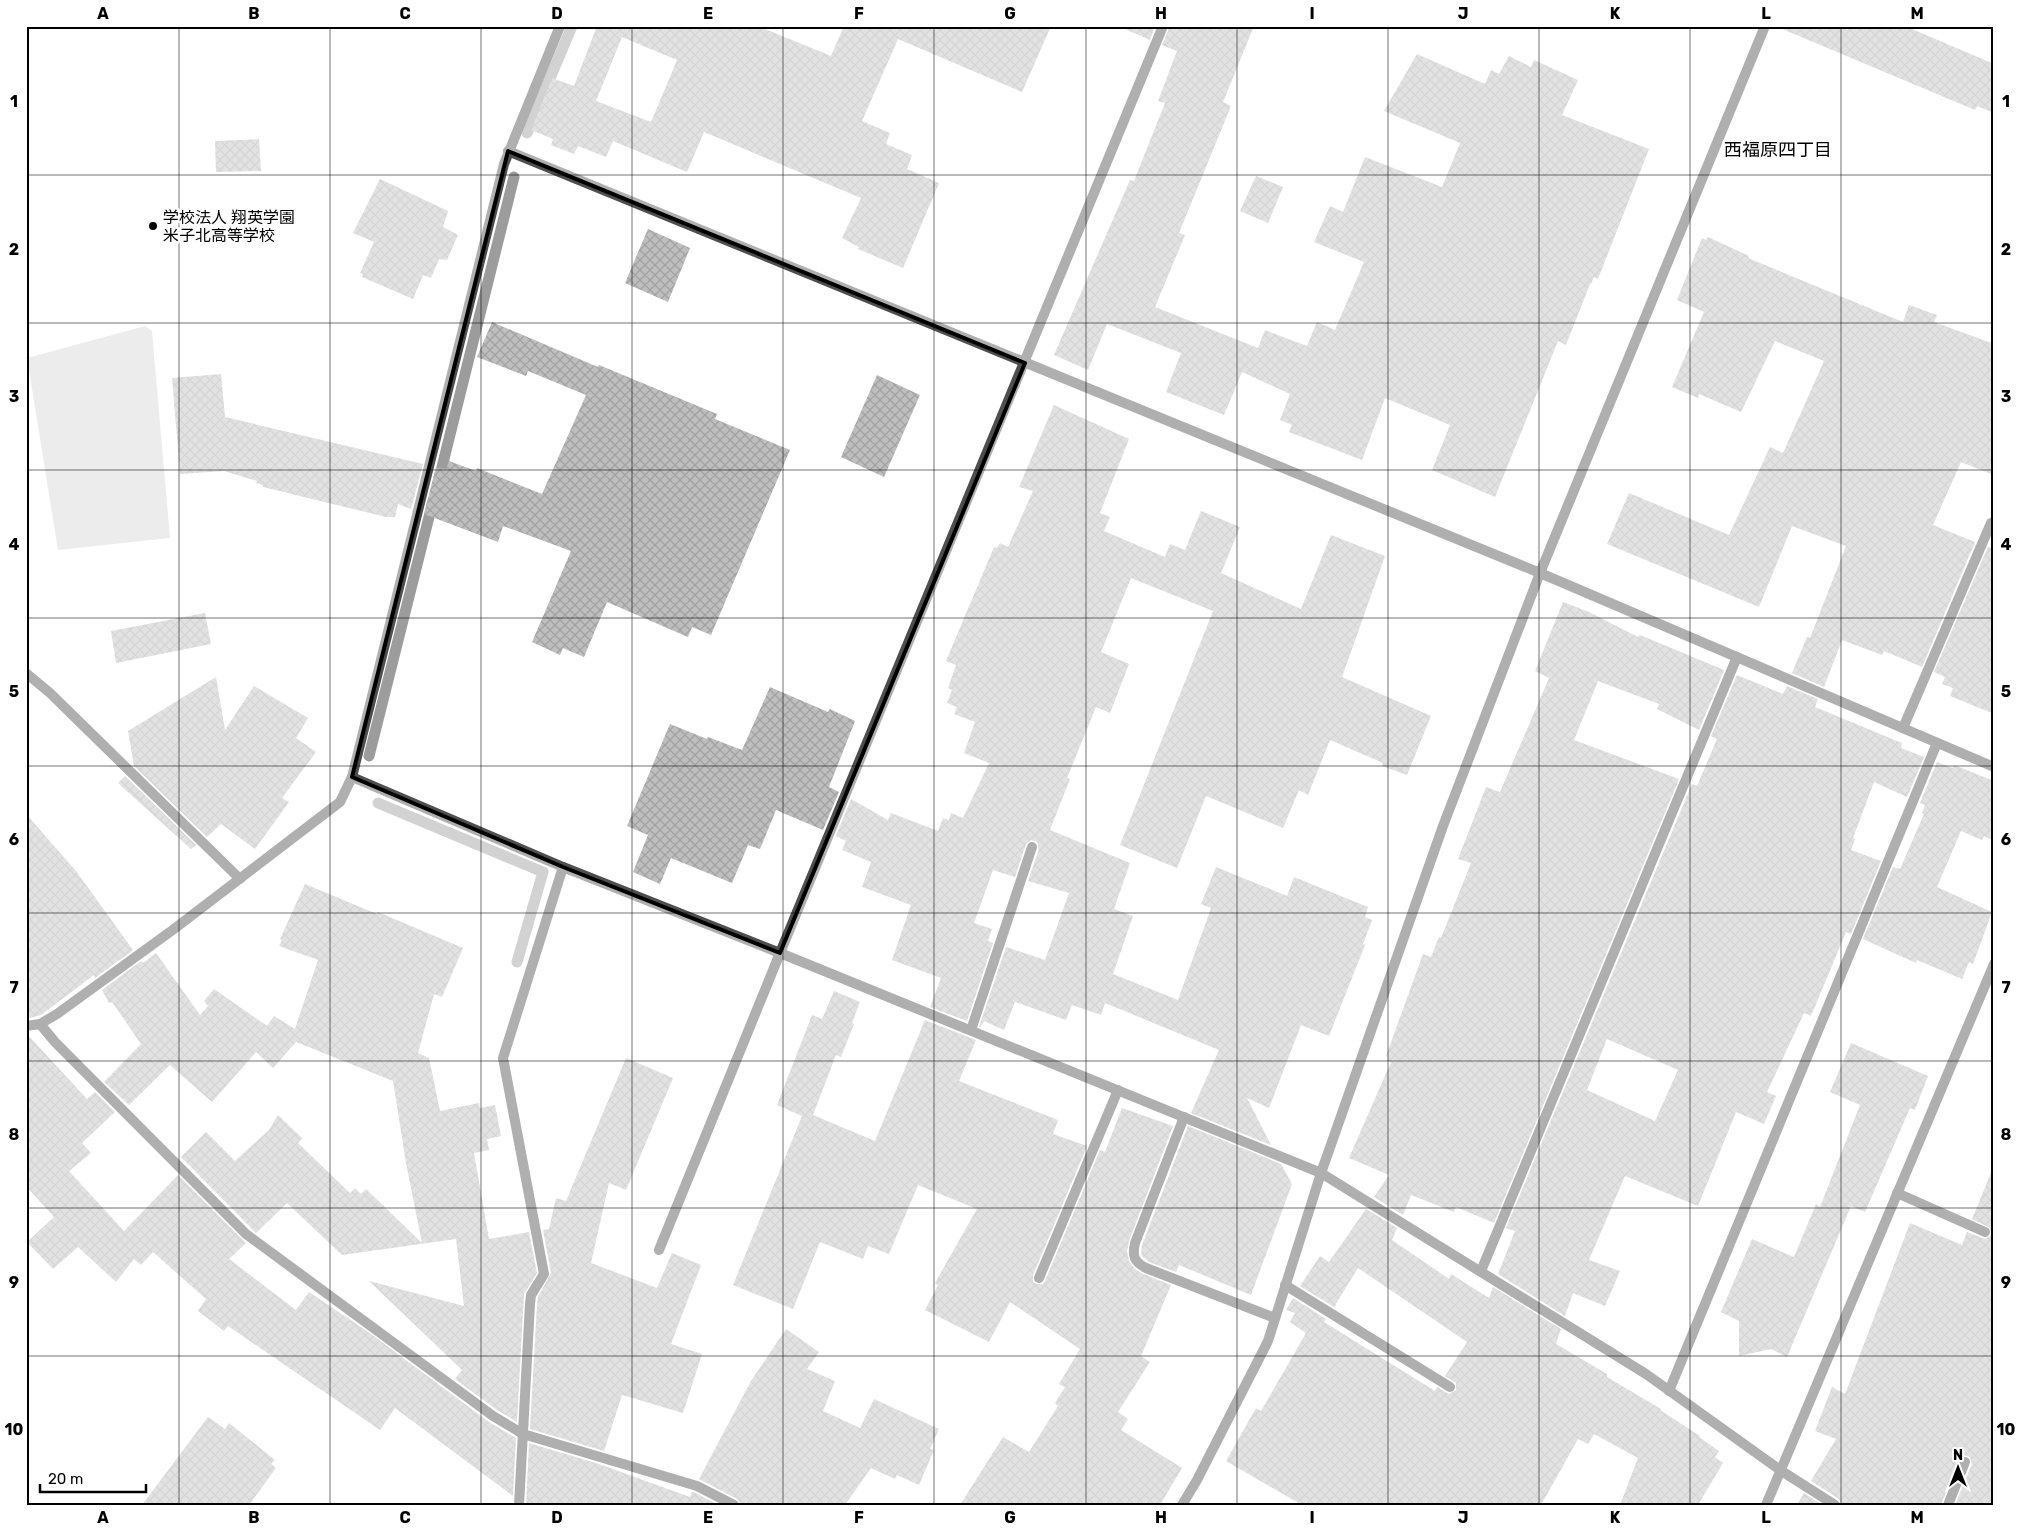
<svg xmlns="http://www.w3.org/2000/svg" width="2020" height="1531" viewBox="0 0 2020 1531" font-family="Rubik,'Noto Sans JP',sans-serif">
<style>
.pitch{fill:#d5d5d5}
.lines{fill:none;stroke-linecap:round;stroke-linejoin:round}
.stream{stroke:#9c9c9c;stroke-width:11}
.building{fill:url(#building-cross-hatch);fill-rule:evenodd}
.service{stroke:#4e4e4e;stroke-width:10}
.minor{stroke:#4e4e4e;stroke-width:10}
.marked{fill:none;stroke:#000;stroke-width:4;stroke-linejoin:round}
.grid{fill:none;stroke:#000;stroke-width:1;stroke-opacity:0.55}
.poi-dot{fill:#000;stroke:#fff;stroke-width:2}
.labels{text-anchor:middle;stroke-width:5;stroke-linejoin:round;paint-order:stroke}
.poi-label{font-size:16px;fill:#000;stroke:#fff;text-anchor:start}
.neighbourhood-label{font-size:18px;fill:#000;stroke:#fff}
.neatline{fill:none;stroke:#000;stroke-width:2}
.grid-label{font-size:16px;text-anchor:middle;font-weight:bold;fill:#000}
</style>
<defs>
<pattern id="building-cross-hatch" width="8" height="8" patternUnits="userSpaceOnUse" patternTransform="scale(1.25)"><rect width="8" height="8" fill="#bebebe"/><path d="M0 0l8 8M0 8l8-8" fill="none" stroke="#a2a2a2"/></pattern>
</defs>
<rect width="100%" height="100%" fill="#fff"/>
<path class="pitch" d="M 145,326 L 152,331 L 170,538 L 58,550 L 27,358 Z"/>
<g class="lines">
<g class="stream">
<path d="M 527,133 L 572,26"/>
<path d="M 438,483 L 514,177"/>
<path d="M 369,756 L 433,501"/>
<path d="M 378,803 L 543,872 L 517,962"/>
</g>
</g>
<g class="building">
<path d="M 597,26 L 758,26 L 831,56 L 844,26 L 1051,26 L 1022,92 L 898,39 L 862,121 L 890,133 L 886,144 L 912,155 L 907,169 L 939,183 L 903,268 L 858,249 L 859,247 L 842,238 L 861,198 L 704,132 L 687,172 L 613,141 L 606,157 L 578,146 L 574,154 L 551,145 L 553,139 L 531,130 L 552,78 L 574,86 ZM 622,37 L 677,60 L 651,122 L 596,101 Z"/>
<path d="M 1118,26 L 1155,26 L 1150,40 Z"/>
<path d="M 1170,26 L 1254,26 L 1223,102 L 1231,106 L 1179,233 L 1185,235 L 1155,307 L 1258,348 L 1265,330 L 1307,346 L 1317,322 L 1335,330 L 1364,262 L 1314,242 L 1330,206 L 1343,212 L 1365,157 L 1442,187 L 1460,143 L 1384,111 L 1417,54 L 1485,84 L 1491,70 L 1499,74 L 1509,56 L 1531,67 L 1534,60 L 1578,80 L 1562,115 L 1649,149 L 1598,279 L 1594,277 L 1591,284 L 1590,284 L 1566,345 L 1558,341 L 1495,497 L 1432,470 L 1450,425 L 1385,398 L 1362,460 L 1289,432 L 1292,425 L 1280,420 L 1290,394 L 1242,372 L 1224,415 L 1166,392 L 1181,353 L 1107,324 L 1088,370 L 1054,355 L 1130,180 L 1134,181 L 1165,103 L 1158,101 L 1177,51 L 1162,45 Z"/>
<path d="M 1775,26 L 1905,26 L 1994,64 L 1994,113 L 1977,106 L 1975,110 Z"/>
<path d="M 259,139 L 261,171 L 216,172 L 215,141 Z"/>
<path d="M 1256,176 L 1283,187 L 1268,223 L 1240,211 Z"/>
<path d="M 380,179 L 448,211 L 443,227 L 458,235 L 447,260 L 439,259 L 431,278 L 423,275 L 413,299 L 362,277 L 363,274 L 360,273 L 374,242 L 353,233 Z"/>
<path d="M 648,229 L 690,248 L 668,302 L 625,283 Z"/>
<path d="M 1708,237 L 1749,256 L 1748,258 L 1903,322 L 1909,305 L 1937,315 L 1934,322 L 1994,344 L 1994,475 L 1961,462 L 1933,525 L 1975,542 L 1922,667 L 1884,651 L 1882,655 L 1842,640 L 1824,687 L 1792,673 L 1807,637 L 1810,638 L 1846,546 L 1792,526 L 1759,607 L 1607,544 L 1629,493 L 1729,535 L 1770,447 L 1783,453 L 1824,361 L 1775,341 L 1741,412 L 1699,394 L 1698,398 L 1672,387 L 1704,312 L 1677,300 L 1702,238 L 1706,240 Z"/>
<path d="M 492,322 L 598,367 L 599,365 L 717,414 L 715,419 L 790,450 L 711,635 L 692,627 L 688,637 L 607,602 L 584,657 L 563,648 L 560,655 L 532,642 L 571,551 L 503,526 L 498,542 L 424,514 L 436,467 L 446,469 L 449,461 L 476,471 L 477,468 L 542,494 L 586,395 L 528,371 L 526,376 L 477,357 Z"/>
<path d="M 221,374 L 225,417 L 423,464 L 411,509 L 398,504 L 395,517 L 386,517 L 263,487 L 263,485 L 256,483 L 257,481 L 224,471 L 180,474 L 172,378 Z"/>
<path d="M 877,375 L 920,395 L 884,477 L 841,457 Z"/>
<path d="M 1054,405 L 1129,439 L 1100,513 L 1110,517 L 1104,531 L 1165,557 L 1170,544 L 1185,550 L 1201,511 L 1240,527 L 1221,573 L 1301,609 L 1331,535 L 1385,556 L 1342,677 L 1431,716 L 1407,775 L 1382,766 L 1383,763 L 1330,740 L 1308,795 L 1299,790 L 1283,828 L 1206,796 L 1177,868 L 1120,845 L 1213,611 L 1131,578 L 1101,652 L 1129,664 L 1110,713 L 1096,707 L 1067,778 L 1070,779 L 1050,830 L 1130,863 L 1114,909 L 1133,916 L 1113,974 L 1178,1000 L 1211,908 L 1201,904 L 1216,867 L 1287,896 L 1294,877 L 1368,907 L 1365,917 L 1372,920 L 1363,944 L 1365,945 L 1329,1036 L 1301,1025 L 1269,1108 L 1247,1098 L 1271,1145 L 1191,1113 L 1219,1050 L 1105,1003 L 1101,1015 L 1072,1005 L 1066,1020 L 1015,1002 L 1004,1030 L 984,1021 L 981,1027 L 979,1027 L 1006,947 L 1045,960 L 1069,893 L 1028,881 L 1039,849 L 1037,842 L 1031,840 L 1026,844 L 1015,877 L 993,870 L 974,923 L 992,929 L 988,941 L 993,943 L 967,1021 L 930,1007 L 941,978 L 892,960 L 911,905 L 862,887 L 871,862 L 842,850 L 846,841 L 836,836 L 851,799 L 888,820 L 891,813 L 938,831 L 943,818 L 949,820 L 951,813 L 963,818 L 989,763 L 964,753 L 975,722 L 954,714 L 957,707 L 947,703 L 952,690 L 948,688 L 956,665 L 946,661 L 994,547 L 997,548 L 1000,543 L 1008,547 L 1033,491 L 1019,487 Z"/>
<path d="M 1988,547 L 1994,549 L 1994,714 L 1950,696 L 1953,688 L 1942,684 L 1945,677 L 1934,672 Z"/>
<path d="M 1563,602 L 1589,612 L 1638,637 L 1640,635 L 1724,670 L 1699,730 L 1657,709 L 1659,704 L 1598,681 L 1574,740 L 1679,779 L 1494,1223 L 1456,1207 L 1454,1212 L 1411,1195 L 1403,1215 L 1374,1197 L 1389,1175 L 1349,1158 L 1391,1062 L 1387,1061 L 1388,1057 L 1386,1056 L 1423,954 L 1431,957 L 1439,937 L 1441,938 L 1471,863 L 1458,859 L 1486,787 L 1500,792 L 1549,678 L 1535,671 Z"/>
<path d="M 205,613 L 211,644 L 116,663 L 111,631 Z"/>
<path d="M 1737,675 L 1783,694 L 1787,686 L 1818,699 L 1815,707 L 1902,743 L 1901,748 L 1924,757 L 1907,797 L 1874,782 L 1853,838 L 1855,839 L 1851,850 L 1881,861 L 1851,934 L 1846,932 L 1811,1016 L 1804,1013 L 1767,1092 L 1776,1096 L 1764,1124 L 1736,1112 L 1698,1206 L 1625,1176 L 1589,1260 L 1620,1271 L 1605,1306 L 1573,1293 L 1565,1316 L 1498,1274 L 1515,1231 L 1506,1228 L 1692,784 L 1697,786 L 1717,739 L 1711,736 ZM 1607,1039 L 1678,1070 L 1655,1121 L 1587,1090 Z"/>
<path d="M 216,677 L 225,730 L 254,686 L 308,718 L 296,738 L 316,752 L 282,798 L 289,802 L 255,849 L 221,824 L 207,837 L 134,766 L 128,731 Z"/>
<path d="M 770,687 L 828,712 L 830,709 L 855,721 L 829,787 L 839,792 L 823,830 L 776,810 L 760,849 L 748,845 L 732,883 L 671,858 L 660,884 L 633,872 L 648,835 L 627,826 L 670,724 L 707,739 L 708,737 L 742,750 Z"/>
<path d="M 1937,762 L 1953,768 L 1954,765 L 1994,781 L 1994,841 L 1984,836 L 1982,840 L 1961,831 L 1937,887 L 1992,912 L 1973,964 L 1969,962 L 1962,979 L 1917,960 L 1916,963 L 1863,939 L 1893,867 L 1900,869 L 1924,814 L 1922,813 L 1925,805 L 1920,803 Z"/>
<path d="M 125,776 L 196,845 L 191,849 L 118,783 Z"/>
<path d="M 26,814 L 76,871 L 133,950 L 95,978 L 94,975 L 41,1015 L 26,1019 Z"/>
<path d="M 305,884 L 377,914 L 378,912 L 463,948 L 442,997 L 434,994 L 418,1053 L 429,1058 L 440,1111 L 479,1103 L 480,1108 L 495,1105 L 501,1136 L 487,1139 L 489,1150 L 474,1153 L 489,1239 L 529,1232 L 537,1273 L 524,1294 L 517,1422 L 497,1410 L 455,1379 L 462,1370 L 369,1281 L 464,1306 L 456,1239 L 342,1255 L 287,1203 L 256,1233 L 181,1157 L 206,1132 L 235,1161 L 269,1130 L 278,1115 L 302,1138 L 298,1143 L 350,1193 L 355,1188 L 361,1194 L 366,1189 L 422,1243 L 406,1163 L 393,1081 L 296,1042 L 273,1068 L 256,1052 L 212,1102 L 170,1065 L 129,1105 L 104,1082 L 141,1044 L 112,1002 L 109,1003 L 102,990 L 141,961 L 143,963 L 156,953 L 200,1015 L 208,1006 L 204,1001 L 214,989 L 267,1026 L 274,1016 L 295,1029 L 318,960 L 279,946 L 282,940 L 280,939 Z"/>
<path d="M 834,991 L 860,1002 L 852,1023 L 854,1024 L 841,1057 L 836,1055 L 813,1115 L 875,1141 L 925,1020 L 976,1040 L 959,1081 L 1058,1120 L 1053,1134 L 1087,1146 L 1033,1275 L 1033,1282 L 1037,1284 L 1043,1284 L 1045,1281 L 1100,1150 L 1105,1152 L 1122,1108 L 1173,1126 L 1129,1241 L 1127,1251 L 1129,1261 L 1135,1269 L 1143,1274 L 1171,1285 L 1141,1356 L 1150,1362 L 1118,1412 L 1128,1419 L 1121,1430 L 1182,1468 L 1160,1505 L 960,1505 L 1003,1437 L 1029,1452 L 1058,1406 L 1055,1403 L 1065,1387 L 1059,1384 L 1080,1349 L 1010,1302 L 989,1342 L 925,1310 L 938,1285 L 935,1283 L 977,1209 L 918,1185 L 889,1254 L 868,1246 L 863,1259 L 820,1242 L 793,1309 L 733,1285 L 802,1116 L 777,1105 L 812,1015 L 822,1019 Z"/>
<path d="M 26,1033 L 87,1099 L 95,1092 L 115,1112 L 82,1143 L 91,1153 L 69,1171 L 124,1231 L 178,1175 L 246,1243 L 229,1259 L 296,1310 L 309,1292 L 367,1331 L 489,1422 L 516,1438 L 513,1496 L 395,1408 L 380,1430 L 228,1326 L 224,1331 L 198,1311 L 206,1299 L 153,1252 L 141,1265 L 134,1259 L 116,1282 L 78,1247 L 53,1269 L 27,1242 L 54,1217 L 26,1186 Z"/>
<path d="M 1851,1043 L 1928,1076 L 1915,1110 L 1910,1108 L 1865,1212 L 1851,1206 L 1787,1357 L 1771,1349 L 1739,1356 L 1739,1321 L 1721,1312 L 1752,1239 L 1794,1257 L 1816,1204 L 1820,1207 L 1860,1105 L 1830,1092 Z"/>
<path d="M 626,1058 L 673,1078 L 626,1190 L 609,1183 L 591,1263 L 657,1288 L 672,1253 L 701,1265 L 671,1344 L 702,1354 L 683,1413 L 622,1395 L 604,1451 L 530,1429 L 537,1305 L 538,1297 L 551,1273 L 543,1230 L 549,1229 L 556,1198 L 566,1201 Z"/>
<path d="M 1188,1126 L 1281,1164 L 1292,1184 L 1251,1295 L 1179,1265 L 1176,1272 L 1149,1262 L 1141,1255 L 1142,1245 Z"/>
<path d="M 1993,1168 L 1994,1505 L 1955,1505 L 1972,1464 L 1970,1457 L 1964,1455 L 1959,1459 L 1941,1505 L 1842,1505 L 1839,1499 L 1811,1481 L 1836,1439 L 1815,1431 L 1832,1387 L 1845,1394 L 1910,1223 L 1962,1245 L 1967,1232 L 1985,1239 L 1991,1235 L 1990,1228 L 1972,1219 Z"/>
<path d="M 1366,1209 L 1397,1228 L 1392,1240 L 1449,1279 L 1451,1274 L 1489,1298 L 1493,1287 L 1561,1329 L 1556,1344 L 1607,1374 L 1607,1377 L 1661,1409 L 1660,1410 L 1700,1436 L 1699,1437 L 1719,1451 L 1715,1457 L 1723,1463 L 1698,1505 L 1620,1505 L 1638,1458 L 1594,1434 L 1588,1444 L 1578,1439 L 1541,1505 L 1302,1505 L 1226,1461 L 1256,1408 L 1261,1411 L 1306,1333 L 1290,1322 L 1295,1313 L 1286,1310 L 1293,1298 L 1326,1319 L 1324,1322 L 1435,1391 L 1437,1387 L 1449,1394 L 1456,1390 L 1456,1383 L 1445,1376 L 1467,1342 L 1358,1268 L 1334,1307 L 1300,1286 L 1320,1256 L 1329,1262 Z"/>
<path d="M 786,1329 L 819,1352 L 807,1369 L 835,1381 L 823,1411 L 860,1428 L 874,1399 L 939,1429 L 930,1449 L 934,1450 L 919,1485 L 897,1475 L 895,1479 L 871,1468 L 845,1505 L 741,1505 L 737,1499 L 699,1479 L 751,1381 Z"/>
<path d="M 208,1417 L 225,1429 L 229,1423 L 275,1460 L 271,1464 L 276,1468 L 249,1505 L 142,1505 Z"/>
<path d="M 529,1443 L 599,1464 L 690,1497 L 692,1492 L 694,1492 L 718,1505 L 526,1505 Z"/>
<path d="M 1804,1493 L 1822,1505 L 1797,1505 Z"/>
</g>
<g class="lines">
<g class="service">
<path d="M 1903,728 L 1991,523"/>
<path d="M 971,1030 L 1032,847"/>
<path d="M 1897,1193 L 1985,1232"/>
<path d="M 1285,1285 L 1450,1387"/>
<path d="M 523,1434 L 697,1486 L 734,1505"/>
<path d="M 1948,1505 L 1965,1462"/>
</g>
<g class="minor">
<path d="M 508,151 L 1540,573 L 1994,767"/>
<path d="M 26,673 L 50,693 L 240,879"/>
<path d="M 352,777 L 563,867 L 780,953 L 1321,1173 L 1646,1374 L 1780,1470 L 1835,1505"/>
<path d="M 40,1024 L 55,1042 L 246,1234 L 493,1416 L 523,1434"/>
<path d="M 26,1026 L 40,1024 L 57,1014 L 174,929 L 340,802 L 352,777 L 504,164 L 560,26"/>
<path d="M 1184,1117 L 1135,1243 C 1132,1256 1134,1262 1146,1268 L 1275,1318"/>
<path d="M 659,1250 L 780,953 L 1163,26"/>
<path d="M 1481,1271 L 1737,657"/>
<path d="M 1039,1278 L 1118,1090"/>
<path d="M 1669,1391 L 1937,743"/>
<path d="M 519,1505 L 530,1304 L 531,1295 L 544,1274 L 503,1058 L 563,867"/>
<path d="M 1182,1505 L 1197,1480 L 1268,1341 L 1321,1173 L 1443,826 L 1540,573 L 1765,26"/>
<path d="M 1766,1505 L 1994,964"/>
</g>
</g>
<path d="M0 0H2020V1531H0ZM 508,151 L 1025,363 L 780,953 L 563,867 L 352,777 Z" fill="#fff" fill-opacity=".55" fill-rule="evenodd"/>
<path class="marked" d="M 508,151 L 1025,363 L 780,953 L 563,867 L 352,777 Z"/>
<path class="grid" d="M 179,26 L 179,1505M 330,26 L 330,1505M 481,26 L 481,1505M 632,26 L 632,1505M 783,26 L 783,1505M 934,26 L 934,1505M 1086,26 L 1086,1505M 1237,26 L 1237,1505M 1388,26 L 1388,1505M 1539,26 L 1539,1505M 1690,26 L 1690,1505M 1841,26 L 1841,1505M 26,175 L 1994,175M 26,323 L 1994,323M 26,470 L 1994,470M 26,618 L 1994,618M 26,766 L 1994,766M 26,913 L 1994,913M 26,1061 L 1994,1061M 26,1208 L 1994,1208M 26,1356 L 1994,1356"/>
<circle class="poi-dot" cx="153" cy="226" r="5"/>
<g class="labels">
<g class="poi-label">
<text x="163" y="223">学校法人 翔英学園<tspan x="163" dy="18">米子北高等学校</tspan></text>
</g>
<g class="neighbourhood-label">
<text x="1778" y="156">西福原四丁目</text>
</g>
</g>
<rect width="2020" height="1531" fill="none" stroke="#ffffff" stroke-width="55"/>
<g transform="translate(1958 1468)" stroke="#ffffff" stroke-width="4" paint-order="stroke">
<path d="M0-4L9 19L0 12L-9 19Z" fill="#000000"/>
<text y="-8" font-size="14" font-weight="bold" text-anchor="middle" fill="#000000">N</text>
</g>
<path d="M40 1484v8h106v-8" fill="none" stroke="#000000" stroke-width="2.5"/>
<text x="48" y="1484" font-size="15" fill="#000000" stroke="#ffffff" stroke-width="4" paint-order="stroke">20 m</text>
<rect x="28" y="28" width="1964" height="1476" class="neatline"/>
<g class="grid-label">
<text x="103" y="19">A</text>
<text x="254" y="19">B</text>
<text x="405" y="19">C</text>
<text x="557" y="19">D</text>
<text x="708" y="19">E</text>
<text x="859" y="19">F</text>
<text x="1010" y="19">G</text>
<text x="1161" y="19">H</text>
<text x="1312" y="19">I</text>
<text x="1463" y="19">J</text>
<text x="1615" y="19">K</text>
<text x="1766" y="19">L</text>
<text x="1917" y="19">M</text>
<text x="14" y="107">1</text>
<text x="2006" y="107">1</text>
<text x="14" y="255">2</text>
<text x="2006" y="255">2</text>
<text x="14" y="402">3</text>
<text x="2006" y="402">3</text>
<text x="14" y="550">4</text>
<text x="2006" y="550">4</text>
<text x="14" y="697">5</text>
<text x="2006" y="697">5</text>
<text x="14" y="845">6</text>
<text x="2006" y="845">6</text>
<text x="14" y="993">7</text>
<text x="2006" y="993">7</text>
<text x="14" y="1140">8</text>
<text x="2006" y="1140">8</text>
<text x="14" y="1288">9</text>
<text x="2006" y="1288">9</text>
<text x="14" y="1435">10</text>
<text x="2006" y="1435">10</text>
<text x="103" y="1523">A</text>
<text x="254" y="1523">B</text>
<text x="405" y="1523">C</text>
<text x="557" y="1523">D</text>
<text x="708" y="1523">E</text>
<text x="859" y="1523">F</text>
<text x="1010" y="1523">G</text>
<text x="1161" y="1523">H</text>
<text x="1312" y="1523">I</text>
<text x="1463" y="1523">J</text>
<text x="1615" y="1523">K</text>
<text x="1766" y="1523">L</text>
<text x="1917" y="1523">M</text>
</g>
</svg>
